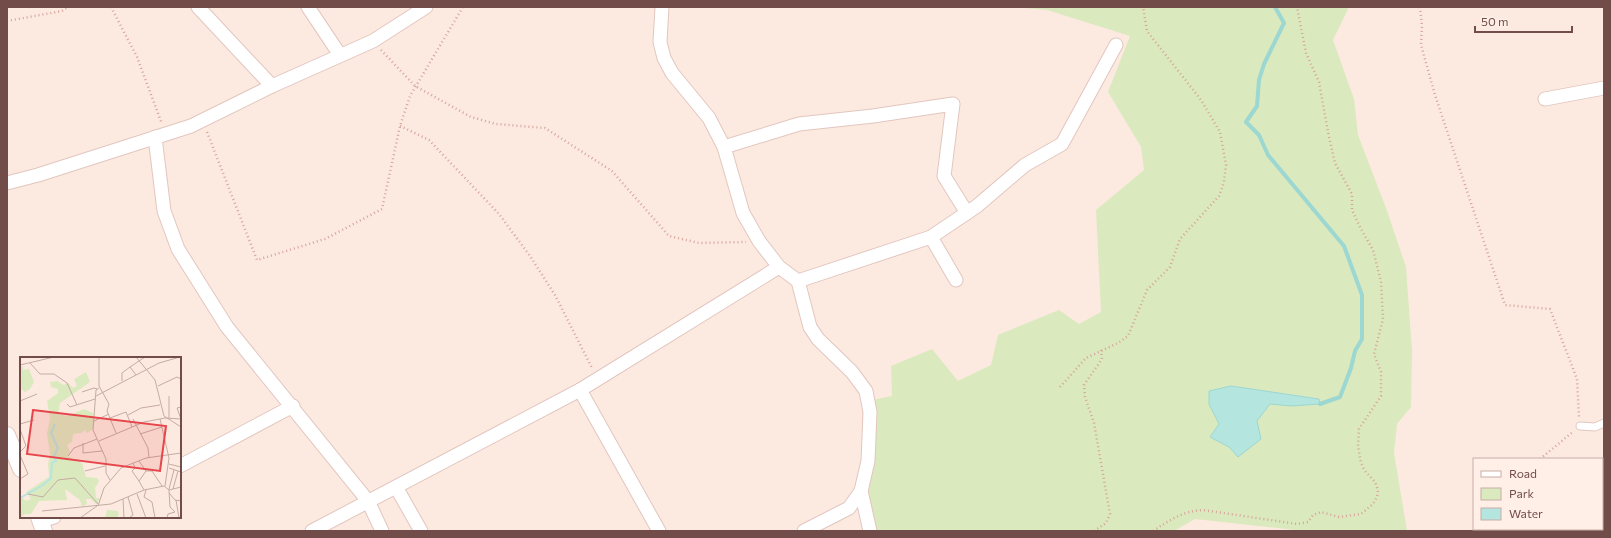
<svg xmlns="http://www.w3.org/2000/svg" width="1611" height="538" viewBox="0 0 1611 538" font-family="Commissioner,sans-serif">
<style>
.green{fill:#dbe9bf}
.water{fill:#b5e5df;stroke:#9cd7d1}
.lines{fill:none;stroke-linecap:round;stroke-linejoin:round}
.stream{stroke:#9cd7d1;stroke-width:4}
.service-casing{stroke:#e2c6bf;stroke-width:9}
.minor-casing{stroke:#e2c6bf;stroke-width:15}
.tertiary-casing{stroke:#e2c6bf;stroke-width:18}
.path{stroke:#d6a39c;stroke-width:2.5;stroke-dasharray:1 3;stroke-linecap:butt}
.service{stroke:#fff;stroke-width:7}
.minor{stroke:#fff;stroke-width:13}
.tertiary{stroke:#fff;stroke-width:16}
.inset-river{fill:none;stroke:#b5e5df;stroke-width:2}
.inset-road{fill:none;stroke:#c5aba3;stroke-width:1}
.view{fill:#e6454b;fill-opacity:0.15;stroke:#e6454b;stroke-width:2}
.inset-edge{fill:none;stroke:#724c48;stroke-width:2}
</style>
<rect width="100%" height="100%" fill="#fceae0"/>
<path class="green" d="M 1014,7 L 1349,7 L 1333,40 L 1354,99 L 1358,135 L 1386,208 L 1406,267 L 1412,351 L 1411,407 L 1397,424 L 1394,453 L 1407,531 L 1304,531 L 1195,519 L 1174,531 L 870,531 L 863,502 L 868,401 L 892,396 L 891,366 L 932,349 L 958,381 L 991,365 L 998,335 L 1059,310 L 1079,324 L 1101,312 L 1096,210 L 1144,170 L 1141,147 L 1108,92 L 1130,36 L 1047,10 Z"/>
<path class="water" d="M 1231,386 L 1319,399 L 1320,404 L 1291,406 L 1270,404 L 1257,421 L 1261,439 L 1238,457 L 1229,447 L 1210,437 L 1219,424 L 1209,404 L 1209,391 Z"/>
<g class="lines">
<path class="stream" d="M 1275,7 L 1284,23 L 1264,64 L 1259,80 L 1257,106 L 1246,122 L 1259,135 L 1268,155 L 1344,246 L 1362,295 L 1362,339 L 1355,351 L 1351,368 L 1340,397 L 1320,404"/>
<defs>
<path id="service" d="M 1580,426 L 1595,427 L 1604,423"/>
<g id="minor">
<path d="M 198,7 L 272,86"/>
<path d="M 308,7 L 340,55"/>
<path d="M 662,7 L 660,42 L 664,58 L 672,73 L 709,118 L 724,147 L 743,213 L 759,241 L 779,267 L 798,281 L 810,327 L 818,339 L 852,372 L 866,391 L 870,412 L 868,461 L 861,491 L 870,531"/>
<path d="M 1545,99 L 1604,88"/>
<path d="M 155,137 L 164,211 L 178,249 L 227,327 L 368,501 L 382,531"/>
<path d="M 724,147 L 799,124 L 873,116 L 953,104 L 944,176 L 967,213"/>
<path d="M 7,183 L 38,175 L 191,126 L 272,86 L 373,41 L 426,7"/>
<path d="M 931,237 L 956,280"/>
<path d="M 798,281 L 931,237 L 977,206 L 1025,165 L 1062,144 L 1116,45"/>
<path d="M 580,390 L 659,531"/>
<path d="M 180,466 L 293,406"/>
<path d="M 396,487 L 421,531"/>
<path d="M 40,521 L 54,517"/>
<path d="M 312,531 L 580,390 L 779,267"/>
<path d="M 804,531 L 849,508 L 861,491"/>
</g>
<g id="tertiary">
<path d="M 7,435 L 21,469"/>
<path d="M 39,517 L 44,531"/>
</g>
</defs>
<use href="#service" class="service-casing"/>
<use href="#minor" class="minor-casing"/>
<use href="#tertiary" class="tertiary-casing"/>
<g class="path">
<path d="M 111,7 L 137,57 L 162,124"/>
<path d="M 1420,7 L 1422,26 L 1421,45 L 1435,95 L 1505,305 L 1550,309 L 1577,379 L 1579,417"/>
<path d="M 7,21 L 62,11 L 68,7"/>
<path d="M 381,50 L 415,86 L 471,117 L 496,124 L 545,128 L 612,171 L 669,236 L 699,243 L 746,242"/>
<path d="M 400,126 L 429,140 L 499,214 L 530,256 L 555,295 L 592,368"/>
<path d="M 207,132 L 257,260 L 325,239 L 382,209 L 400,126 L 410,96 L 463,7"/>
<path d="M 1060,387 L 1086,358 L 1118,343 L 1128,336 L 1147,290 L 1170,267 L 1180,239 L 1219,196 L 1224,182 L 1226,165 L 1220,132 L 1201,100 L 1147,31 L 1143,7"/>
<path d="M 1540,459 L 1574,431"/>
<path d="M 1505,529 L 1506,531"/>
<path d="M 1094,531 L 1106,523 L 1110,514 L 1094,423 L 1085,397 L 1084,385 L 1102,359 L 1101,350"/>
<path d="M 1153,531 C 1170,520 1183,511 1203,510 L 1297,524 L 1308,522 L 1313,515 L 1321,512 L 1339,517 L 1361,514 L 1373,504 L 1377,497 L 1378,490 L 1375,482 L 1365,471 L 1361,463 L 1358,446 L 1359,429 L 1381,396 L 1381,372 L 1374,354 L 1383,319 L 1381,282 L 1373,250 L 1361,229 L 1352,210 L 1352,194 L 1335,163 L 1329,137 L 1319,82 L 1306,53 L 1297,7"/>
</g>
<use href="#service" class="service"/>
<use href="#minor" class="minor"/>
<use href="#tertiary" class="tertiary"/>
</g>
<g transform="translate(20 357)">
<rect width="161" height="161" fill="#fceae0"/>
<path d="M 3,9 L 3,13 L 9,12 L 14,25 L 10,32 L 5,35 L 0,31 L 0,11 ZM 66,15 L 70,25 L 40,46 L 38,57 L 47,59 L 64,52 L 73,56 L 73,72 L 67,76 L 65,73 L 61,76 L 53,77 L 52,85 L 47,88 L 50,95 L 47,99 L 62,106 L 66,120 L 77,121 L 79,124 L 75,131 L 76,141 L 80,141 L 77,148 L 71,142 L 66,142 L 67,147 L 62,150 L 60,143 L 45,132 L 47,143 L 19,144 L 11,157 L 5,157 L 0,161 L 0,142 L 2,140 L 6,144 L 11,142 L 6,135 L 29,120 L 28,107 L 30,97 L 27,77 L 30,62 L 27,44 L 38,36 L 38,32 L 31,30 L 30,25 L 37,24 L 44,28 L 48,26 L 53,31 L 57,29 L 54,22 ZM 87,153 L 98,154 L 99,158 L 96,161 L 85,161 Z" fill="#dbe9bf"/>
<path class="inset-river" d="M 0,141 L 23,128 L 31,121 L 32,106 L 36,104 L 34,99 L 38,91 L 31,76 L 35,67"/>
<path class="inset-road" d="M 79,0 L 79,29 L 89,47 L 87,54 L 96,76M 116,0 L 135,23 L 144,59 L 161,70M 10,6 L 20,17 L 34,17 L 47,26 L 57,48M 0,8 L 34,0M 116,18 L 110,10 L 125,0M 102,24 L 102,16 L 110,10M 138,29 L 157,20 L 161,22M 79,31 L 76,33 L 73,73 L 86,102 L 86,116 L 90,123M 62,35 L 74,31 L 77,32M 76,39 L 139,6 L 160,0M 149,39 L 149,61M 0,44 L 17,37M 47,47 L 50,50 L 75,42M 108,58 L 121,51 L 140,48M 90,61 L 106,55 L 112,70M 113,62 L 128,91 L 129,101M 140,62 L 149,101 L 145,129M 161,62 L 157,51 L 161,50M 74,64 L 89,57M 0,67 L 14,63M 0,72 L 6,89 L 0,95M 120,77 L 142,70M 79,84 L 124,65 L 145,61 L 161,62M 63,86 L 63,96 L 82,94M 0,98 L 8,117 L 0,122M 48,99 L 54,91 L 77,82M 119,104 L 126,114 L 119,124 L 124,133M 113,106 L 115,111 L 112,114 L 119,124M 149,107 L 161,110M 149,111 L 161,115M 65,114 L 85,109M 126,114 L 132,114 L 142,129M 149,132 L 154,113M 153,132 L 158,114M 126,133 L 124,140 L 132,145 L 135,161M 149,133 L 161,130M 149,136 L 155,143 L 161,144M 8,137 L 23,140 L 38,123 L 55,121 L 78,147M 117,137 L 126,161M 108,140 L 113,158 L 109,161M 103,142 L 104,161M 156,143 L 159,161M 78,149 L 84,131 L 101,111 L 126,101 L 161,96M 22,154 L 91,147 L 124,133 L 144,129 L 149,133 L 150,150 L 155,155 L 148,157 L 147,161M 60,161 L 77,149"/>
<path class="view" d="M 13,53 L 146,69 L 140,114 L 7,97 Z"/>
<rect width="161" height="161" class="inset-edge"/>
</g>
<rect width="1611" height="538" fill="none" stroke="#724c48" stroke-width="16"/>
<rect x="1473" y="458" width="130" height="72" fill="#ffefe6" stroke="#c7aea7"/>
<rect x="1481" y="471" width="20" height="6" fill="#ffffff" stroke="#c7aea7"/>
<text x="1509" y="478" font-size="12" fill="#724c48">Road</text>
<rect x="1481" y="488" width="20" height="12" fill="#dbe9bf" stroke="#c7aea7"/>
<text x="1509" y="498" font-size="12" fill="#724c48">Park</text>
<rect x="1481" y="508" width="20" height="12" fill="#b5e5df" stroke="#c7aea7"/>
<text x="1509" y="518" font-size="12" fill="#724c48">Water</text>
<path d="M1475 26v6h97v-6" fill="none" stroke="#724c48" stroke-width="2"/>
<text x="1481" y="26" font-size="12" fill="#724c48" stroke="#ffefe6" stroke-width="3" paint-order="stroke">50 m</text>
</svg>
